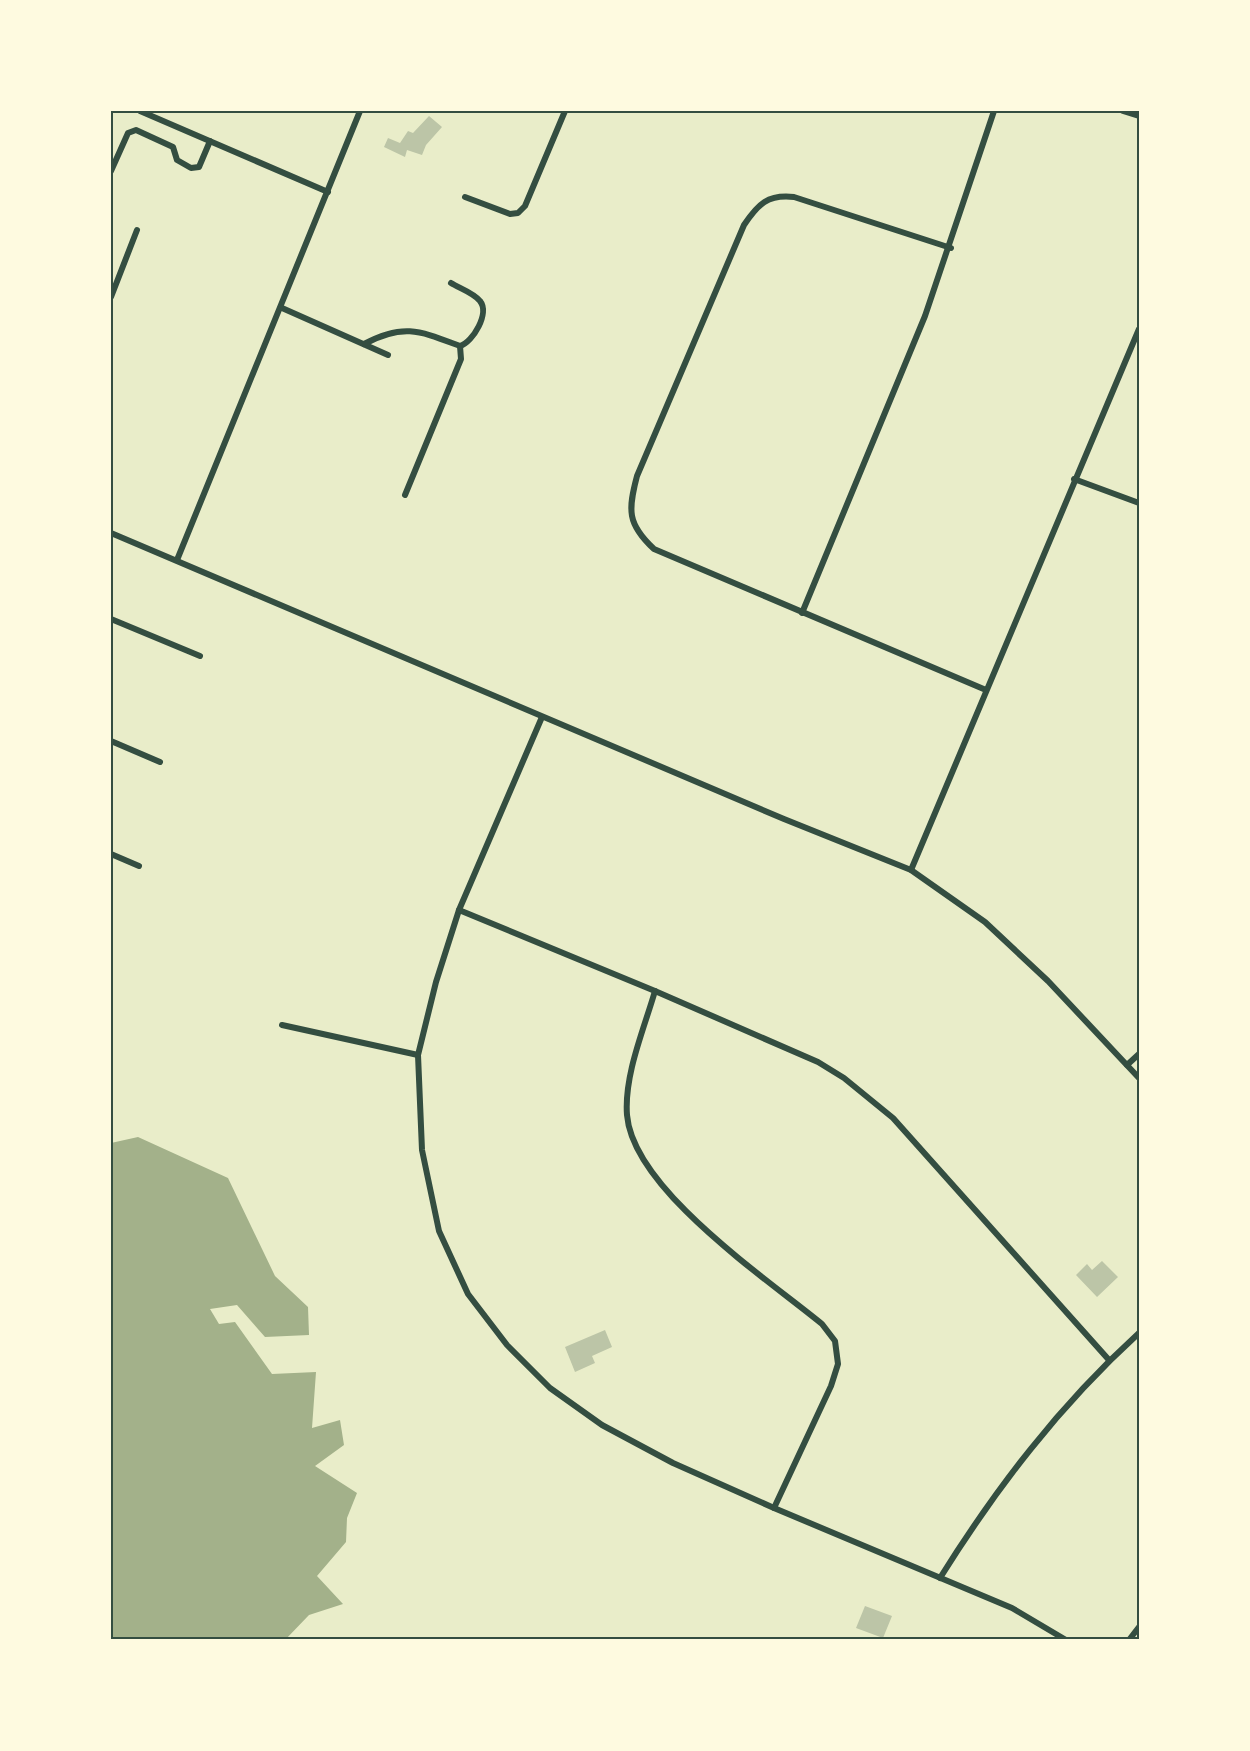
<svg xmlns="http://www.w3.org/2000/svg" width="1250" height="1751" viewBox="0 0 1250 1751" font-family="'Roboto Serif',serif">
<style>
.water{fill:#a3b18a}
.building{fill:#bcc5a7}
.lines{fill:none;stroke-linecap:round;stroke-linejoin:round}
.minor{stroke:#344e41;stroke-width:6}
.neatline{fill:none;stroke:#344e41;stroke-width:2}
</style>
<rect width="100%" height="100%" fill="#e9edc9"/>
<path class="water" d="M 138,1137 L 228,1178 L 275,1276 L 308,1307 L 309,1335 L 265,1337 L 237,1305 L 210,1309 L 219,1324 L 235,1322 L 272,1374 L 316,1372 L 312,1428 L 340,1420 L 344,1445 L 315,1466 L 357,1493 L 347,1518 L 346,1542 L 317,1576 L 343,1604 L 309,1615 L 285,1640 L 111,1640 L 111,1143 Z"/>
<g class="building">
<path d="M 429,116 L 442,127 L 426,145 L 422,155 L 407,150 L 405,157 L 384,147 L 388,138 L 400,143 L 408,131 L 413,133 Z"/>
<path d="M 1102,1261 L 1118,1277 L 1097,1297 L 1076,1275 L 1087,1264 L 1092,1270 Z"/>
<path d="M 605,1330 L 612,1347 L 592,1356 L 595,1363 L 575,1372 L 565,1347 Z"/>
<path d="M 865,1606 L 892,1616 L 883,1638 L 856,1628 Z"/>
</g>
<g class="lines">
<g class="minor">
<path d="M 140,111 L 328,192"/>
<path d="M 1123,111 L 1139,116"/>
<path d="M 111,171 L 128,133 L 136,130 L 173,147 L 177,160 L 191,168 L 199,167 L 210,141"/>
<path d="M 465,197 L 510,214 L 518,213 L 525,206 L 565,111"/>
<path d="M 951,248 L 794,197 C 768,194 758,204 744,225 L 637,476 C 628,510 627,524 654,549 L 986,690"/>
<path d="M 111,297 L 137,230"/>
<path d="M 282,308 L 388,355"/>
<path d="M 364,344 C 404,323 420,331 460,346 C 473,342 490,313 480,301 C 474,293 459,288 451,283"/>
<path d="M 1074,479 L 1139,503"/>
<path d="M 405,495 L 461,359 L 460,346"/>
<path d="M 111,533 L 784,819 L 911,870 L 985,922 L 1048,981 L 1139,1078"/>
<path d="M 177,560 L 360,111"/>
<path d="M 802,613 L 925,316 L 994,111"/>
<path d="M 111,619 L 200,656"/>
<path d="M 542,717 L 459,910 L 436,982 L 418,1055 L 422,1150 L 439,1231 L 468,1294 L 507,1345 L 550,1388 L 602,1425 L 673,1463 L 774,1508 L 1012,1608 L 1066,1640"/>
<path d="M 111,741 L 160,762"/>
<path d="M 111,854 L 139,866"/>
<path d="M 911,870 L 1139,329"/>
<path d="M 459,910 L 655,991 L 818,1062 L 844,1078 L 893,1118 L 1109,1360"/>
<path d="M 655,991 C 644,1029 624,1075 627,1115 C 633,1189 766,1278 822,1324 L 835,1341 L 838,1364 L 831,1386 L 774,1508"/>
<path d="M 282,1025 L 418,1055"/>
<path d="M 1127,1065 L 1139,1054"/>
<path d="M 940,1578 C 997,1487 1059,1406 1139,1333"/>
<path d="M 1129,1640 L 1139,1627"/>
</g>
</g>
<rect width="1250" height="1751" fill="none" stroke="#fefae0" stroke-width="225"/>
<rect x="112" y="112" width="1026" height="1526" class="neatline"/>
</svg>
